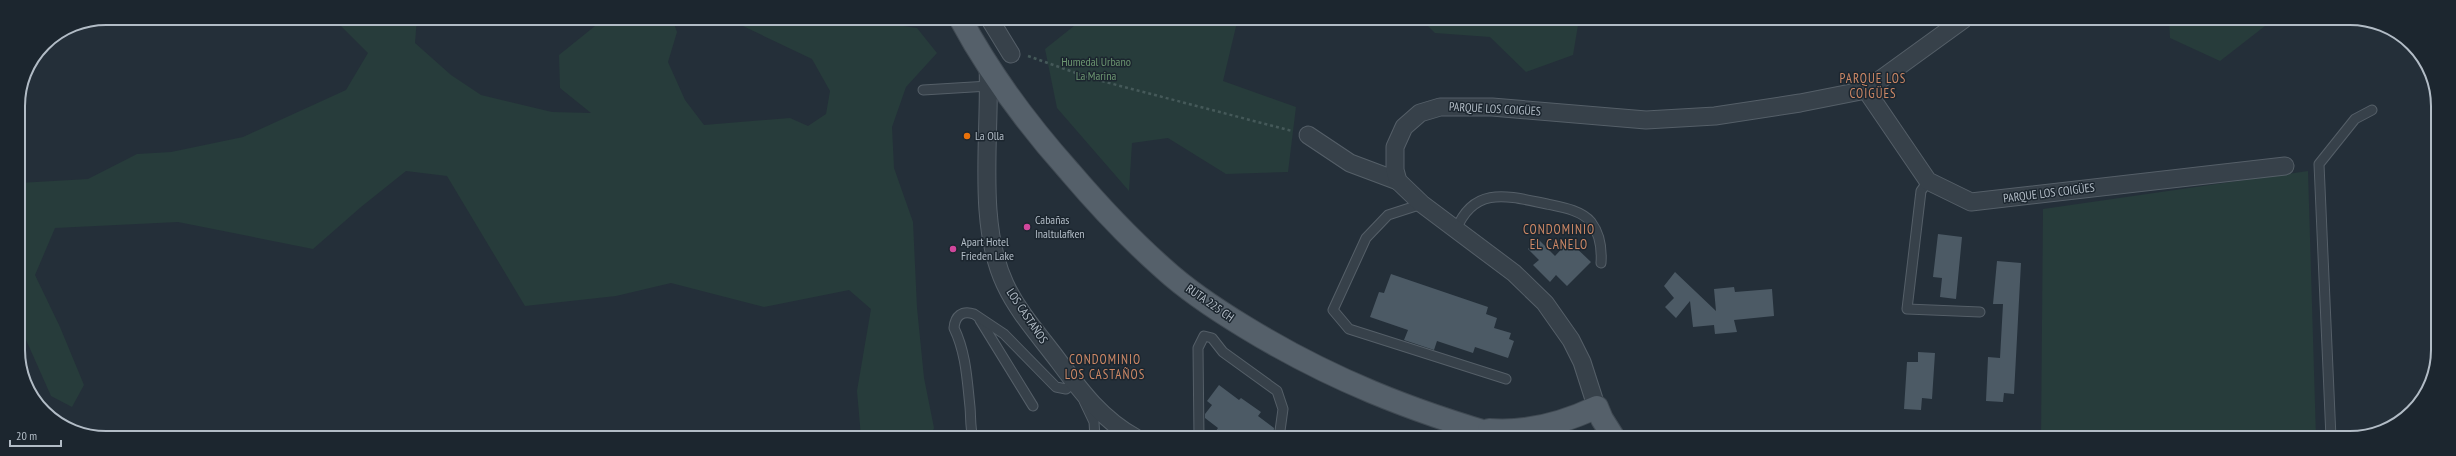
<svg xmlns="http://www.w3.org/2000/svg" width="2456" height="456" viewBox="0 0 2456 456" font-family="'PT Sans Narrow',sans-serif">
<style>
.green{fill:#273c3b}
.building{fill:#4c5a65}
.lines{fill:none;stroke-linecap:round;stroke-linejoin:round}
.lane-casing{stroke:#555f68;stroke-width:11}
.street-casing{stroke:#555f68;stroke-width:19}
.primary-casing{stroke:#404a53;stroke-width:24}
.path{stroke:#455959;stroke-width:2.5;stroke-dasharray:3 3;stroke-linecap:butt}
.lane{stroke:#37414a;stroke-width:9}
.street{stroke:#37414a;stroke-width:17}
.primary{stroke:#55606a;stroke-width:22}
.food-dot{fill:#e8710a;stroke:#1c262f;stroke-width:1.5}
.hotel-dot{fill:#d1479c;stroke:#1c262f;stroke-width:1.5}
.labels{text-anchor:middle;stroke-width:3;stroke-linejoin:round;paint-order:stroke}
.park-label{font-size:12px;fill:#6b9570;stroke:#1c262f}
.street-label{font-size:12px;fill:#b2bcc6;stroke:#1c262f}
.poi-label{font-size:12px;fill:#b2bcc6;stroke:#1c262f;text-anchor:start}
.neighbourhood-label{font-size:13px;letter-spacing:1px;fill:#cd8866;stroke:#1c262f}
.rim{fill:none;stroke:#b2bcc6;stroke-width:2}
</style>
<rect width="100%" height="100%" fill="#242f39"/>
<g class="green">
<path d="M 339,18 L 417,18 L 415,43 L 451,75 L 481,95 L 552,112 L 591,113 L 560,88 L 559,55 L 595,26 L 598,18 L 672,18 L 677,32 L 668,62 L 685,100 L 704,125 L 790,118 L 808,126 L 826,114 L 830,91 L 812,59 L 726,18 L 864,18 L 876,22 L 917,28 L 937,53 L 906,87 L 892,127 L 894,168 L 913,222 L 917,308 L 924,378 L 934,428 L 930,438 L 861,437 L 857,391 L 871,309 L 849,290 L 764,307 L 671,283 L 616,296 L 525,306 L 447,176 L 406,171 L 361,207 L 313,249 L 178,222 L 55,228 L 35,275 L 60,327 L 84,385 L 72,407 L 51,396 L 19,324 L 19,183 L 88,179 L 137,154 L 171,152 L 243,137 L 346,90 L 368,53 L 339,24 Z"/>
<path d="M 1084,18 L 1238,18 L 1223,81 L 1296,107 L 1288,172 L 1226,174 L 1168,138 L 1132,143 L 1129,191 L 1057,108 L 1045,49 Z"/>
<path d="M 1420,18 L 1579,19 L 1573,55 L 1526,72 L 1490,37 L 1435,33 Z"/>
<path d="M 2169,19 L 2274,19 L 2220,61 L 2170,38 Z"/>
<path d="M 2308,171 L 2316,438 L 2041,438 L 2043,209 Z"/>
</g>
<g class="building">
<path d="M 1938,234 L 1962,237 L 1956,299 L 1940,297 L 1942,278 L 1933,277 Z"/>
<path d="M 1538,239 L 1555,256 L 1569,241 L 1591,262 L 1567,286 L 1556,275 L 1550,282 L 1533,265 L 1539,260 L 1528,249 Z"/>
<path d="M 1997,261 L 2021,263 L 2014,394 L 2004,393 L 2003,402 L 1986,401 L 1988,357 L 2000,358 L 2003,304 L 1993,304 Z"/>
<path d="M 1675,272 L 1716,311 L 1714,289 L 1734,287 L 1735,292 L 1772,289 L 1774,316 L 1734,320 L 1737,332 L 1715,334 L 1714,325 L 1693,327 L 1690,301 L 1676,318 L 1665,307 L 1674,298 L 1664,286 Z"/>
<path d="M 1391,274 L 1488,307 L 1486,314 L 1497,318 L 1494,328 L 1511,333 L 1509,339 L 1514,341 L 1508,358 L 1475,347 L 1473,353 L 1437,341 L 1434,350 L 1404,340 L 1408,330 L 1370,317 L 1379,292 L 1384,293 Z"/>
<path d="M 1918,352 L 1935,353 L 1932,399 L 1922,398 L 1921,410 L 1904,409 L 1907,362 L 1918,362 Z"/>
<path d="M 1219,385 L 1239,400 L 1241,398 L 1261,412 L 1258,416 L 1274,428 L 1273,438 L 1211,438 L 1218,428 L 1205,418 L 1205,414 L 1212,405 L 1207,401 Z"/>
</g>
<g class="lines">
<defs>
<g id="lane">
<path d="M 923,90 L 989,86"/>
<path d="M 1928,181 L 1921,191 L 1907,309 L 1980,312"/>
<path d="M 1422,204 L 1388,215 L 1366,238 L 1333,310 L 1349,329 L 1506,379"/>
<path d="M 1456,230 C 1474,185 1508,196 1547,204 C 1561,207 1581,210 1591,222 C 1600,234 1602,249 1601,263"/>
<path d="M 980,320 L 1033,406"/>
<path d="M 1084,401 L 1094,422 L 1095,438"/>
<path d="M 973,438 C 970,427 971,418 970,407 C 967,379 966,353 954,328 C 955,316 962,310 974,314 L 1004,334 L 1056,387 L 1066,389 L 1074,382 L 1075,385"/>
<path d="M 1199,438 L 1198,348 L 1204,336 L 1212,338 L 1223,352 L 1277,391 L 1283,409 L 1279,438"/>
<path d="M 2331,438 L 2319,164 L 2355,119 L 2372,110"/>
</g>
<g id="street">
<path d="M 989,18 L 1011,54"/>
<path d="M 988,65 C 991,134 976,222 1005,284 C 1018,312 1039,335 1057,359 C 1080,390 1101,419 1136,438"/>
<path d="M 1866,90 L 1928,181 L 1971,202 L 2285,166"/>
<path d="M 1308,135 L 1350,163 L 1398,181"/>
<path d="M 1600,418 L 1582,362 L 1571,340 L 1545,303 L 1514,273 L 1422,204 L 1398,181 L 1395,170 L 1395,147 L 1404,127 L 1420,113 L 1440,107 L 1492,107 L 1646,120 L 1715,116 L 1800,103 L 1866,90 L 1964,19"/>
</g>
<g id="primary">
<path d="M 960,18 C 990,74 1028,125 1070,172 C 1099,206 1130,239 1164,269 C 1188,291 1217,310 1245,327 C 1330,379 1411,411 1506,438"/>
<path d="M 1489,430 C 1527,433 1563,423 1597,407 L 1602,419 L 1614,438"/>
</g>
</defs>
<use href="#lane" class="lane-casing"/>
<use href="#street" class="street-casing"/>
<use href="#primary" class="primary-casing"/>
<path class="path" d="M 1028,56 L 1090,78 L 1292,131"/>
<use href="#lane" class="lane"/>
<use href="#street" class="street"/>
<use href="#primary" class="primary"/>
</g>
<circle class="food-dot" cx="967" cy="136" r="4"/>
<g class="hotel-dot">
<circle cx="1027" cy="227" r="4"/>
<circle cx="953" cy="249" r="4"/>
</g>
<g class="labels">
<g class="park-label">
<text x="1096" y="66">Humedal Urbano<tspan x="1096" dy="14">La Marina</tspan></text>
</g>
<g class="street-label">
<text transform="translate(1495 109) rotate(3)" y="4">PARQUE LOS COIGÜES</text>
<text transform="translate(2049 193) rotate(-7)" y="4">PARQUE LOS COIGÜES</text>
<text transform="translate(1210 303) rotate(35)" y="4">RUTA 225 CH</text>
<text transform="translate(1027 316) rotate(56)" y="4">LOS CASTAÑOS</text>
</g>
<g class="poi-label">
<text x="975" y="140">La Olla</text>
<text x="1035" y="224">Cabañas<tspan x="1035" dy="14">Inaltulafken</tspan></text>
<text x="961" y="246">Apart Hotel<tspan x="961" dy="14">Frieden Lake</tspan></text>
</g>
<g class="neighbourhood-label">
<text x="1873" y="83">PARQUE LOS<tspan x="1873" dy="15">COIGÜES</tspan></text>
<text x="1559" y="234">CONDOMINIO<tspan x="1559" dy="15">EL CANELO</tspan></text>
<text x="1105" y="364">CONDOMINIO<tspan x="1105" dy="15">LOS CASTAÑOS</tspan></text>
</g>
</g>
<path d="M0 0H2456V456H0ZM106 25H2350A81 81 0 0 1 2431 106V350A81 81 0 0 1 2350 431H106A81 81 0 0 1 25 350V106A81 81 0 0 1 106 25Z" fill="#1c262f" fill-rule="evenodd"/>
<path class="rim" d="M106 25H2350A81 81 0 0 1 2431 106V350A81 81 0 0 1 2350 431H106A81 81 0 0 1 25 350V106A81 81 0 0 1 106 25Z"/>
<path d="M10 440v6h51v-6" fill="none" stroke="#b2bcc6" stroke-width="2"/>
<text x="16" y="440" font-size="12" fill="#b2bcc6" stroke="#1c262f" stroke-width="3" paint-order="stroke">20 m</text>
</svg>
